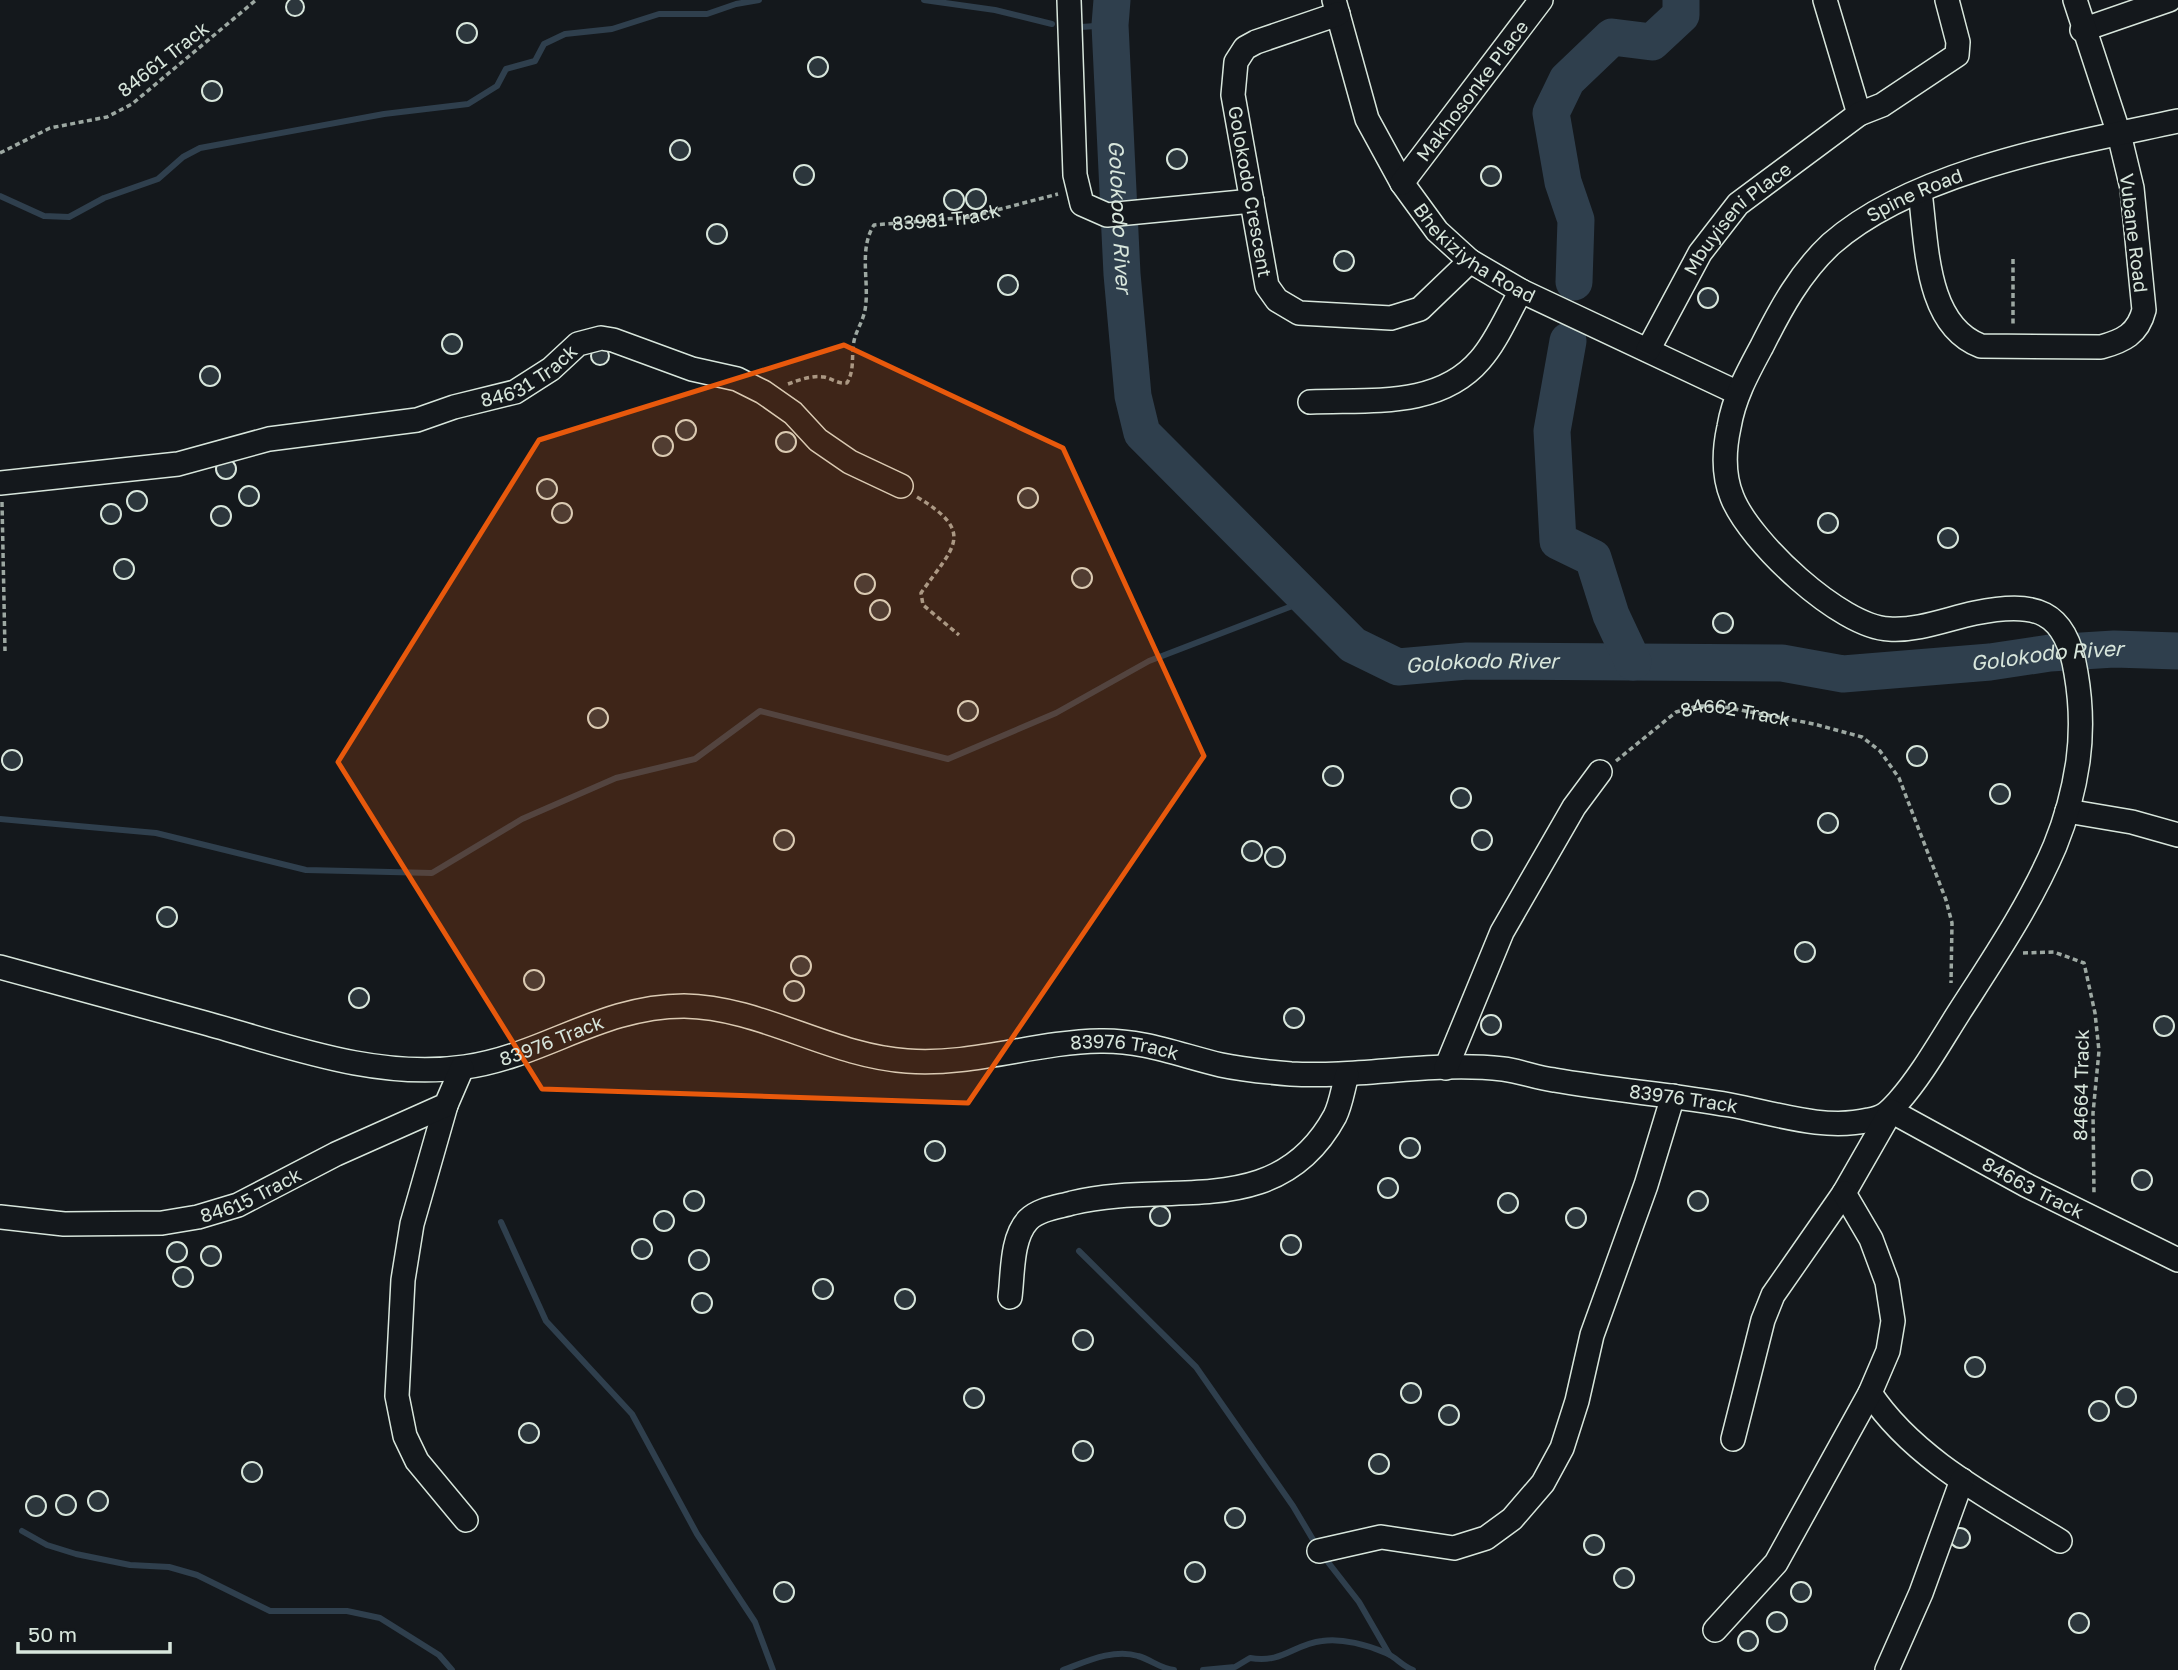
<svg xmlns="http://www.w3.org/2000/svg" width="2178" height="1670" viewBox="0 0 2178 1670" font-family="'Golos Text',sans-serif">
<style>
.lines{fill:none;stroke-linecap:round;stroke-linejoin:round}
.stream{stroke:#2f3f4d;stroke-width:6}
.river{stroke:#2f3f4d;stroke-width:37}
.building{fill:#2c363c;stroke:#d8e6dc;stroke-width:2}
.minor-casing{stroke:#d8e6dc;stroke-width:26}
.path{stroke:#9da8a2;stroke-width:3.5;stroke-dasharray:5 3.5;stroke-linecap:butt}
.minor{stroke:#14181c;stroke-width:23}
.marked{fill:#e8590c;fill-opacity:0.2;stroke:#e8590c;stroke-width:5;stroke-linejoin:round}
.labels{text-anchor:middle;stroke-width:5;stroke-linejoin:round;paint-order:stroke}
.street-label{font-size:19px;fill:#d8e6dc;stroke:#14181c}
.water-label{font-size:21px;font-style:italic;fill:#d8e6dc;stroke:#14181c}
</style>
<rect width="100%" height="100%" fill="#14181c"/>
<g class="lines">
<g class="stream">
<path d="M 924,0 L 995,10 L 1052,24"/>
<path d="M 1081,27 L 1110,25"/>
<path d="M 0,196 L 44,216 L 69,217 L 104,198 L 158,179 L 183,157 L 200,148 L 384,114 L 468,104 L 497,86 L 506,69 L 535,61 L 544,44 L 565,34 L 612,29 L 659,14 L 707,14 L 736,4 L 759,0"/>
<path d="M 0,819 L 156,833 L 306,870 L 432,873 L 522,819 L 616,778 L 695,759 L 760,711 L 948,759 L 1056,713 L 1149,661 L 1308,600"/>
<path d="M 501,1222 L 546,1321 L 632,1414 L 697,1534 L 755,1622 L 773,1670"/>
<path d="M 1079,1251 L 1196,1367 L 1293,1506 L 1318,1548"/>
<path d="M 22,1531 L 47,1545 L 76,1554 L 130,1565 L 169,1567 L 197,1575 L 270,1611 L 347,1611 L 380,1618 L 439,1655 L 452,1670"/>
<path d="M 1324,1557 L 1359,1602 L 1389,1654"/>
<path d="M 1063,1670 C 1085,1662 1114,1648 1138,1656 C 1152,1660 1159,1668 1174,1670"/>
<path d="M 1203,1670 L 1235,1667 L 1250,1658 C 1282,1664 1294,1644 1322,1641 C 1342,1638 1368,1645 1386,1653 C 1396,1657 1402,1666 1413,1670"/>
</g>
<g class="river">
<path id="s1" d="M 1112,0 L 1110,25 L 1122,274 L 1133,396 L 1142,433 L 1353,645 L 1398,667 L 1467,661 L 1782,663 L 1843,674 L 1990,662 L 2050,653 L 2114,649 L 2178,651"/>
<path d="M 1574,282 L 1576,220 L 1563,182 L 1551,113 L 1567,80 L 1612,37 L 1652,42 L 1681,15 L 1681,0"/>
<path d="M 1568,341 L 1552,431 L 1558,541 L 1593,558 L 1611,615 L 1633,662"/>
</g>
</g>
<g class="building">
<circle cx="295" cy="7" r="9"/>
<circle cx="467" cy="33" r="10"/>
<circle cx="818" cy="67" r="10"/>
<circle cx="212" cy="91" r="10"/>
<circle cx="680" cy="150" r="10"/>
<circle cx="1177" cy="159" r="10"/>
<circle cx="804" cy="175" r="10"/>
<circle cx="1491" cy="176" r="10"/>
<circle cx="976" cy="199" r="10"/>
<circle cx="954" cy="200" r="10"/>
<circle cx="717" cy="234" r="10"/>
<circle cx="1344" cy="261" r="10"/>
<circle cx="1008" cy="285" r="10"/>
<circle cx="1708" cy="298" r="10"/>
<circle cx="452" cy="344" r="10"/>
<circle cx="600" cy="356" r="9"/>
<circle cx="210" cy="376" r="10"/>
<circle cx="686" cy="430" r="10"/>
<circle cx="786" cy="442" r="10"/>
<circle cx="663" cy="446" r="10"/>
<circle cx="226" cy="469" r="10"/>
<circle cx="547" cy="489" r="10"/>
<circle cx="249" cy="496" r="10"/>
<circle cx="1028" cy="498" r="10"/>
<circle cx="137" cy="501" r="10"/>
<circle cx="562" cy="513" r="10"/>
<circle cx="111" cy="514" r="10"/>
<circle cx="221" cy="516" r="10"/>
<circle cx="1828" cy="523" r="10"/>
<circle cx="1948" cy="538" r="10"/>
<circle cx="124" cy="569" r="10"/>
<circle cx="1082" cy="578" r="10"/>
<circle cx="865" cy="584" r="10"/>
<circle cx="880" cy="610" r="10"/>
<circle cx="1723" cy="623" r="10"/>
<circle cx="968" cy="711" r="10"/>
<circle cx="598" cy="718" r="10"/>
<circle cx="1917" cy="756" r="10"/>
<circle cx="12" cy="760" r="10"/>
<circle cx="1333" cy="776" r="10"/>
<circle cx="2000" cy="794" r="10"/>
<circle cx="1461" cy="798" r="10"/>
<circle cx="1828" cy="823" r="10"/>
<circle cx="784" cy="840" r="10"/>
<circle cx="1482" cy="840" r="10"/>
<circle cx="1252" cy="851" r="10"/>
<circle cx="1275" cy="857" r="10"/>
<circle cx="167" cy="917" r="10"/>
<circle cx="1805" cy="952" r="10"/>
<circle cx="801" cy="966" r="10"/>
<circle cx="534" cy="980" r="10"/>
<circle cx="794" cy="991" r="10"/>
<circle cx="359" cy="998" r="10"/>
<circle cx="1294" cy="1018" r="10"/>
<circle cx="1491" cy="1025" r="10"/>
<circle cx="2164" cy="1026" r="10"/>
<circle cx="1410" cy="1148" r="10"/>
<circle cx="935" cy="1151" r="10"/>
<circle cx="2142" cy="1180" r="10"/>
<circle cx="1388" cy="1188" r="10"/>
<circle cx="1698" cy="1201" r="10"/>
<circle cx="694" cy="1201" r="10"/>
<circle cx="1508" cy="1203" r="10"/>
<circle cx="1160" cy="1216" r="10"/>
<circle cx="1576" cy="1218" r="10"/>
<circle cx="664" cy="1221" r="10"/>
<circle cx="1291" cy="1245" r="10"/>
<circle cx="642" cy="1249" r="10"/>
<circle cx="177" cy="1252" r="10"/>
<circle cx="211" cy="1256" r="10"/>
<circle cx="699" cy="1260" r="10"/>
<circle cx="183" cy="1277" r="10"/>
<circle cx="823" cy="1289" r="10"/>
<circle cx="905" cy="1299" r="10"/>
<circle cx="702" cy="1303" r="10"/>
<circle cx="1083" cy="1340" r="10"/>
<circle cx="1975" cy="1367" r="10"/>
<circle cx="1411" cy="1393" r="10"/>
<circle cx="2126" cy="1397" r="10"/>
<circle cx="974" cy="1398" r="10"/>
<circle cx="2099" cy="1411" r="10"/>
<circle cx="1449" cy="1415" r="10"/>
<circle cx="529" cy="1433" r="10"/>
<circle cx="1083" cy="1451" r="10"/>
<circle cx="1379" cy="1464" r="10"/>
<circle cx="252" cy="1472" r="10"/>
<circle cx="98" cy="1501" r="10"/>
<circle cx="66" cy="1505" r="10"/>
<circle cx="36" cy="1506" r="10"/>
<circle cx="1235" cy="1518" r="10"/>
<circle cx="1960" cy="1538" r="10"/>
<circle cx="1594" cy="1545" r="10"/>
<circle cx="1195" cy="1572" r="10"/>
<circle cx="1624" cy="1578" r="10"/>
<circle cx="784" cy="1592" r="10"/>
<circle cx="1801" cy="1592" r="10"/>
<circle cx="1777" cy="1622" r="10"/>
<circle cx="2079" cy="1623" r="10"/>
<circle cx="1748" cy="1641" r="10"/>
</g>
<g class="lines">
<defs>
<g id="minor">
<path d="M 1069,0 L 1075,175 L 1082,204 L 1107,215 L 1252,201"/>
<path id="s4" d="M 1334,0 L 1367,119 L 1402,183 L 1437,231 L 1470,261 L 1521,291 L 1738,393"/>
<path d="M 1825,0 L 1859,114"/>
<path id="s5" d="M 1338,14 L 1256,42 L 1245,48 L 1236,62 L 1233,95 L 1267,286 L 1277,300 L 1299,313 L 1391,318 L 1420,309 L 1470,261"/>
<path d="M 2082,30 L 2169,0"/>
<path id="s6" d="M 1402,183 L 1541,0"/>
<path d="M 1920,192 C 1927,243 1925,325 1981,346 L 2101,347 C 2123,341 2138,334 2144,310 L 2132,188 L 2119,134 L 2075,0"/>
<path id="s7" d="M 1648,350 L 1700,253 L 1738,204 L 1859,114 L 1882,105 L 1957,55 L 1958,42 L 1947,0"/>
<path d="M 1310,402 C 1368,399 1438,409 1480,360 C 1497,341 1508,313 1521,291"/>
<path id="s8" d="M 0,483 L 178,464 L 269,439 L 417,420 L 454,407 L 515,392 L 551,369 L 578,344 L 601,338 L 613,340 L 692,369 L 737,379 L 763,392 L 793,413 L 818,440 L 850,462 L 901,486"/>
<path d="M 2067,811 L 2132,822 L 2178,835"/>
<path id="s9" d="M 0,967 C 68,986 137,1004 205,1023 C 288,1046 377,1080 465,1067 C 543,1056 601,1006 684,1006 C 761,1007 830,1056 907,1061 C 972,1066 1035,1042 1100,1041 C 1143,1040 1179,1055 1221,1065 C 1244,1070 1267,1072 1291,1074 C 1361,1078 1432,1061 1503,1069 C 1520,1071 1537,1078 1554,1080 C 1613,1090 1671,1095 1730,1105 C 1774,1113 1824,1131 1869,1120 C 1884,1117 1888,1113 1898,1102 C 1921,1076 1939,1044 1958,1014 C 1992,961 2030,905 2055,846 C 2066,819 2074,789 2078,761 C 2082,731 2081,702 2076,673 C 2066,609 2035,601 1975,613 C 1947,619 1918,631 1889,629 C 1840,627 1749,541 1732,497 C 1723,475 1724,450 1729,427 C 1734,397 1748,372 1762,346 C 1781,308 1800,273 1831,244 C 1915,170 2071,144 2178,121"/>
<path d="M 1446,1068 L 1502,932 L 1574,807 L 1600,772"/>
<path d="M 446,1105 L 412,1224 L 403,1280 L 397,1396 L 405,1436 L 417,1461 L 466,1520"/>
<path id="s10" d="M 0,1217 L 64,1224 L 162,1223 L 198,1217 L 238,1205 L 336,1154 L 446,1105 L 462,1068"/>
<path d="M 1010,1297 C 1013,1274 1011,1238 1028,1220 C 1039,1209 1058,1207 1072,1203 C 1168,1179 1277,1223 1335,1116 C 1341,1104 1343,1088 1347,1075"/>
<path d="M 1870,1393 C 1914,1460 1994,1500 2060,1541"/>
<path id="s11" d="M 1733,1439 L 1763,1320 L 1773,1295 L 1844,1193 L 1891,1111 L 2026,1185 L 2178,1260"/>
<path d="M 1319,1551 L 1381,1537 L 1454,1548 L 1486,1538 L 1512,1519 L 1543,1483 L 1562,1448 L 1577,1401 L 1592,1335 L 1646,1185 L 1673,1096"/>
<path d="M 1715,1630 L 1776,1563 L 1870,1393 L 1888,1351 L 1893,1321 L 1887,1282 L 1871,1239 L 1844,1193"/>
<path d="M 1887,1670 L 1921,1593 L 1962,1480"/>
</g>
</defs>
<use href="#minor" class="minor-casing"/>
<g class="path">
<path d="M 0,153 L 50,128 L 107,117 L 132,104 L 256,0"/>
<path d="M 2013,259 L 2013,327"/>
<path id="s2" d="M 788,384 C 799,380 812,375 824,377 C 833,379 838,384 847,383 C 855,369 851,357 854,341 C 856,331 863,321 865,310 C 870,283 858,250 874,225 L 970,217 L 1058,194"/>
<path d="M 917,497 C 977,533 953,547 921,593 L 923,605 L 959,635"/>
<path d="M 2,502 L 5,651"/>
<path id="s3" d="M 1616,761 L 1676,712 L 1698,706 L 1719,706 L 1814,724 L 1862,737 L 1880,751 L 1899,778 L 1946,900 L 1952,923 L 1951,983"/>
<path d="M 2023,953 L 2054,952 L 2084,963 L 2095,1013 L 2099,1051 L 2093,1113 L 2094,1195"/>
</g>
<use href="#minor" class="minor"/>
</g>
<path class="marked" d="M 844,345 L 1063,448 L 1204,756 L 968,1103 L 542,1089 L 338,762 L 539,440 Z"/>
<g class="labels">
<g class="street-label">
<text transform="translate(163 59) rotate(-38)" y="7">84661 Track</text>
<text dy="7" stroke="none"><textPath href="#s6" startOffset="116">Makhosonke Place</textPath></text>
<text dy="7" stroke="none"><textPath href="#s5" startOffset="247">Golokodo Crescent</textPath></text>
<text dy="7" stroke="none"><textPath href="#s9" startOffset="3241">Spine Road</textPath></text>
<text dy="7" stroke="none"><textPath href="#s2" startOffset="296">83981 Track</textPath></text>
<text dy="7" stroke="none"><textPath href="#s7" startOffset="161">Mbuyiseni Place</textPath></text>
<text transform="translate(2134 233) rotate(83)" y="7">Vubane Road</text>
<text dy="7" stroke="none"><textPath href="#s4" startOffset="299">Bhekiziyha Road</textPath></text>
<text dy="7" stroke="none"><textPath href="#s8" startOffset="544">84631 Track</textPath></text>
<text dy="7" stroke="none"><textPath href="#s3" startOffset="138">84662 Track</textPath></text>
<text dy="7" stroke="none"><textPath href="#s9" startOffset="569">83976 Track</textPath></text>
<text dy="7" stroke="none"><textPath href="#s9" startOffset="1157">83976 Track</textPath></text>
<text transform="translate(2081 1085) rotate(-89)" y="7">84664 Track</text>
<text dy="7" stroke="none"><textPath href="#s9" startOffset="1722">83976 Track</textPath></text>
<text dy="7" stroke="none"><textPath href="#s11" startOffset="530">84663 Track</textPath></text>
<text dy="7" stroke="none"><textPath href="#s10" startOffset="256">84615 Track</textPath></text>
</g>
<g class="water-label">
<text dy="7" stroke="none"><textPath href="#s1" startOffset="217">Golokodo River</textPath></text>
<text dy="7" stroke="none"><textPath href="#s1" startOffset="1435">Golokodo River</textPath></text>
<text dy="7" stroke="none"><textPath href="#s1" startOffset="868">Golokodo River</textPath></text>
</g>
</g>
<path d="M18 1642v10h152v-10" fill="none" stroke="#d8e6dc" stroke-width="3.5"/>
<text x="28" y="1642" font-size="21" fill="#d8e6dc" stroke="#14181c" stroke-width="5" paint-order="stroke">50 m</text>
</svg>
